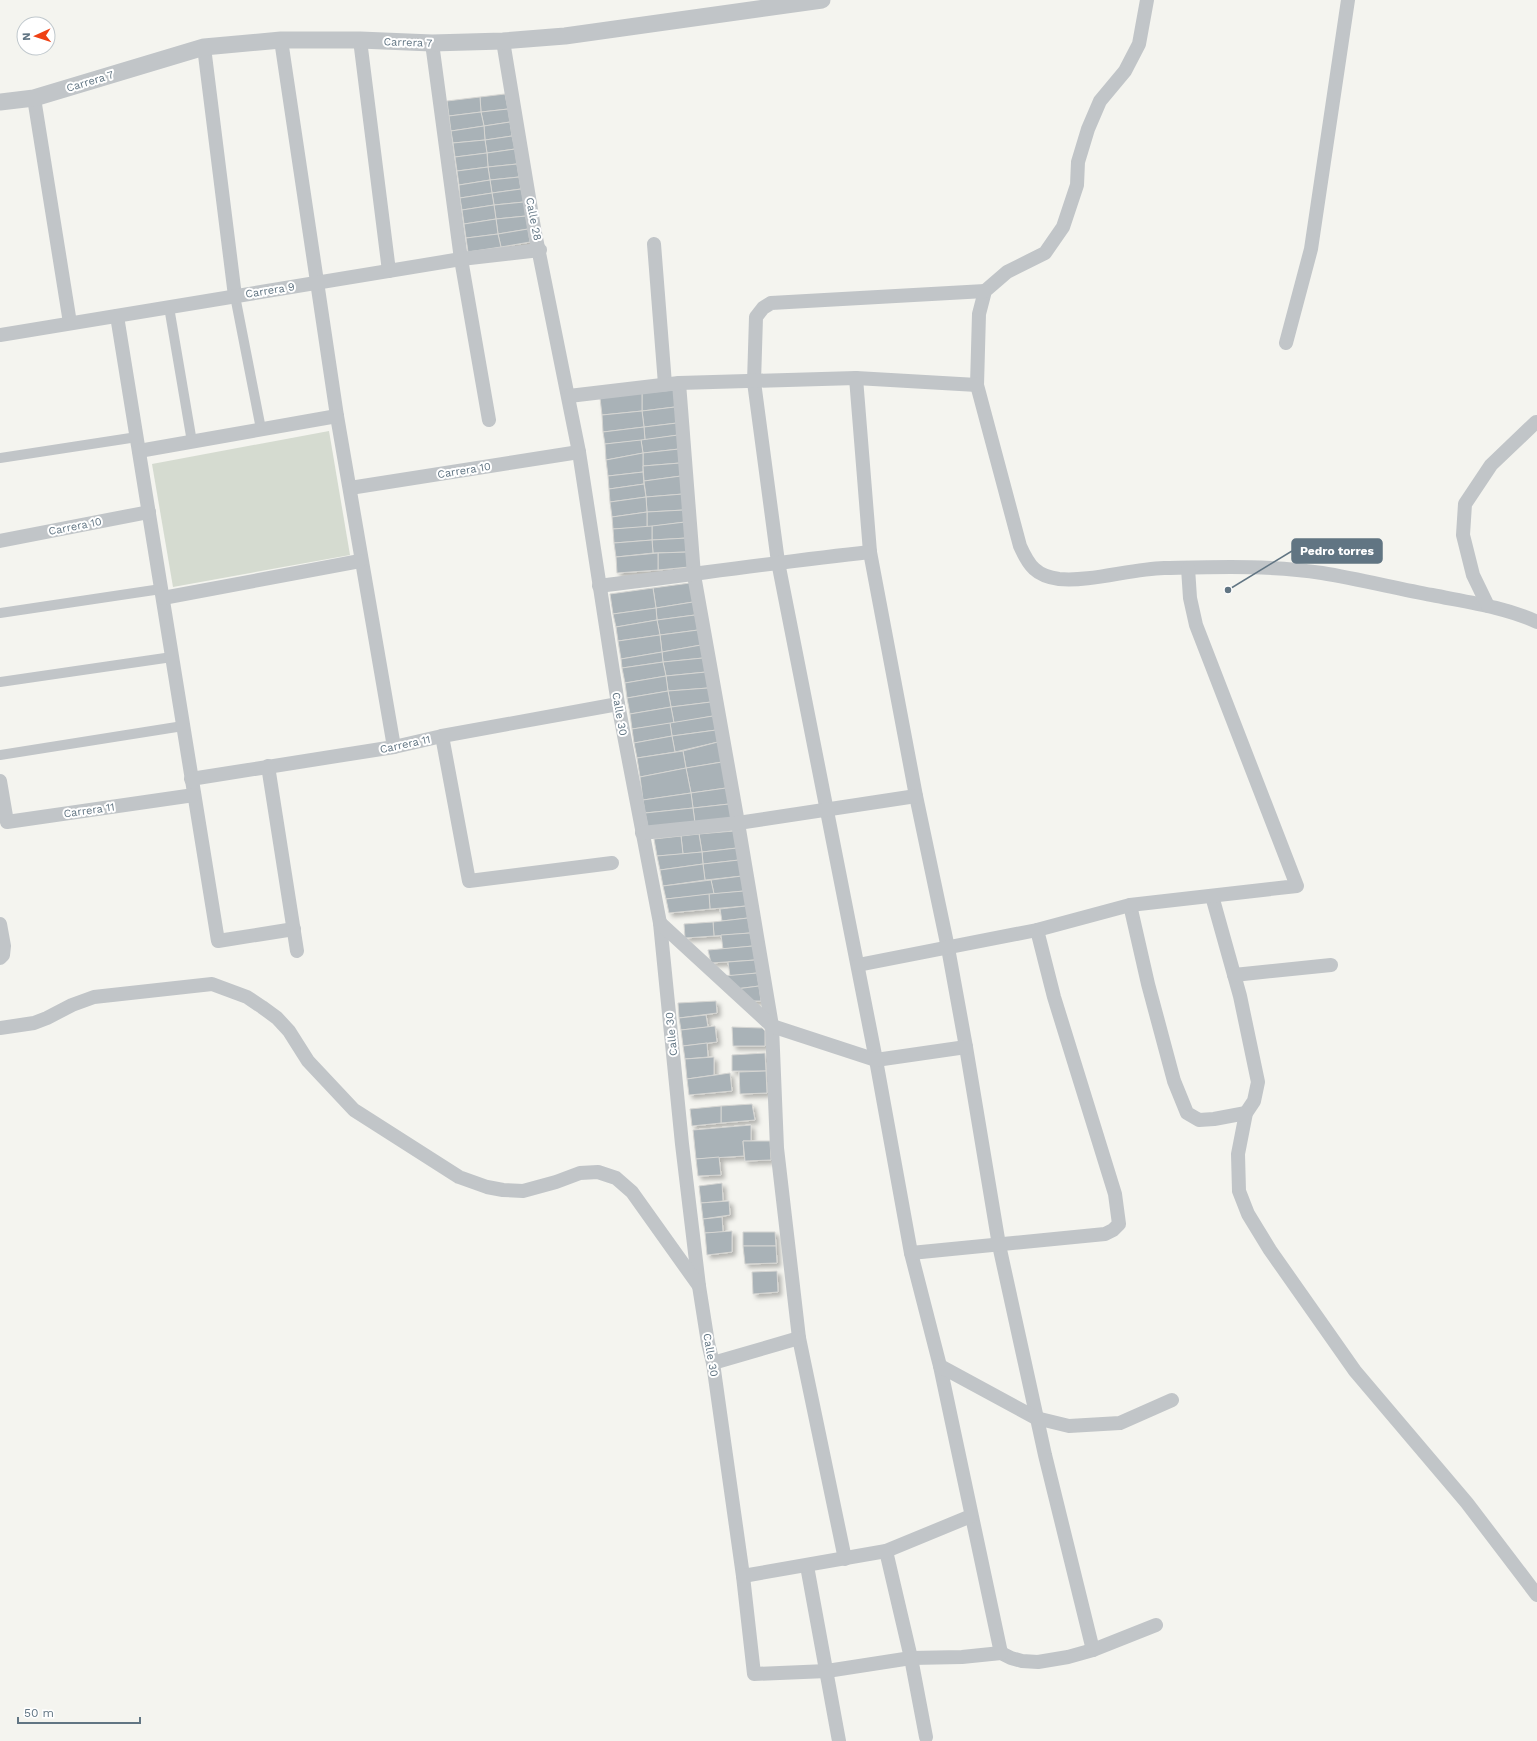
<svg xmlns="http://www.w3.org/2000/svg" width="1537" height="1741" viewBox="0 0 1537 1741" font-family="'Work Sans',sans-serif">
<style>
.green{fill:#d5dbd0}
.building{fill:#a9b2b7;stroke:#d5d5d2;filter:url(#shadow)}
.lines{fill:none;stroke-linecap:round;stroke-linejoin:round}
.pedestrian{stroke:#c1c5c8;stroke-width:10}
.minor{stroke:#c1c5c8;stroke-width:14}
.tertiary{stroke:#c1c5c8;stroke-width:17}
.labels{text-anchor:middle;stroke-width:4;stroke-linejoin:round;paint-order:stroke}
.street-label{font-size:11px;fill:#617583;stroke:#fff}
.leader{fill:none;stroke:#617583;stroke-width:1.5}
.callout-dot{fill:#617583;stroke:#fff;stroke-width:1.5}
.callout{fill:#617583;stroke:#617583;stroke-width:1.5}
.callout-label{font-size:12px;text-anchor:middle;font-weight:bold;fill:#fff}
</style>
<defs>
<filter id="shadow"><feDropShadow dx="3.5" dy="3.5" stdDeviation="2" flood-color="#0004"/></filter>
</defs>
<rect width="100%" height="100%" fill="#f4f4ef"/>
<path class="green" d="M 329,431 L 350,555 L 173,587 L 152,464 Z"/>
<g class="building">
<path d="M 505,94 L 508,109 L 481,112 L 480,97 Z"/>
<path d="M 480,97 L 481,112 L 449,116 L 447,101 Z"/>
<path d="M 508,109 L 510,122 L 484,126 L 481,112 Z"/>
<path d="M 481,112 L 484,126 L 451,131 L 449,116 Z"/>
<path d="M 510,122 L 512,136 L 485,140 L 484,126 Z"/>
<path d="M 484,126 L 485,140 L 453,143 L 451,131 Z"/>
<path d="M 512,136 L 515,149 L 487,153 L 485,140 Z"/>
<path d="M 485,140 L 487,153 L 455,157 L 453,143 Z"/>
<path d="M 515,149 L 517,164 L 488,167 L 487,153 Z"/>
<path d="M 487,153 L 488,167 L 457,171 L 455,157 Z"/>
<path d="M 517,164 L 519,177 L 490,180 L 488,167 Z"/>
<path d="M 488,167 L 490,180 L 459,185 L 457,171 Z"/>
<path d="M 519,177 L 521,189 L 492,193 L 490,180 Z"/>
<path d="M 490,180 L 492,193 L 460,198 L 459,185 Z"/>
<path d="M 521,189 L 524,202 L 494,205 L 492,193 Z"/>
<path d="M 492,193 L 494,205 L 462,210 L 460,198 Z"/>
<path d="M 524,202 L 526,216 L 496,219 L 494,205 Z"/>
<path d="M 494,205 L 496,219 L 464,224 L 462,210 Z"/>
<path d="M 526,216 L 528,229 L 498,234 L 496,219 Z"/>
<path d="M 496,219 L 498,234 L 466,238 L 464,224 Z"/>
<path d="M 528,229 L 530,242 L 501,247 L 498,234 Z"/>
<path d="M 498,234 L 501,247 L 468,252 L 466,238 Z"/>
<path d="M 674,390 L 675,407 L 642,411 L 642,393 Z"/>
<path d="M 642,393 L 642,411 L 602,415 L 600,398 Z"/>
<path d="M 675,407 L 677,423 L 644,427 L 642,411 Z"/>
<path d="M 642,411 L 644,427 L 603,432 L 602,415 Z"/>
<path d="M 677,423 L 678,435 L 645,440 L 644,427 Z"/>
<path d="M 644,427 L 645,440 L 605,444 L 603,432 Z"/>
<path d="M 678,435 L 679,449 L 643,453 L 641,440 Z"/>
<path d="M 641,440 L 643,453 L 606,460 L 605,444 Z"/>
<path d="M 679,449 L 680,463 L 643,466 L 643,453 Z"/>
<path d="M 643,453 L 643,472 L 608,476 L 606,460 Z"/>
<path d="M 680,463 L 681,476 L 644,481 L 643,466 Z"/>
<path d="M 643,472 L 644,484 L 609,489 L 608,476 Z"/>
<path d="M 681,476 L 683,494 L 646,497 L 644,481 Z"/>
<path d="M 644,484 L 646,497 L 610,502 L 609,489 Z"/>
<path d="M 683,494 L 684,510 L 647,512 L 646,497 Z"/>
<path d="M 646,497 L 647,512 L 612,517 L 610,502 Z"/>
<path d="M 684,510 L 685,522 L 647,527 L 647,512 Z"/>
<path d="M 647,512 L 647,527 L 613,529 L 612,517 Z"/>
<path d="M 685,522 L 687,538 L 652,540 L 652,526 Z"/>
<path d="M 652,526 L 652,540 L 614,543 L 613,529 Z"/>
<path d="M 687,538 L 688,552 L 653,553 L 652,540 Z"/>
<path d="M 652,540 L 653,553 L 616,557 L 614,543 Z"/>
<path d="M 688,552 L 689,567 L 658,570 L 658,553 Z"/>
<path d="M 658,553 L 658,570 L 617,573 L 616,557 Z"/>
<path d="M 690,583 L 693,602 L 656,608 L 653,588 Z"/>
<path d="M 653,588 L 656,608 L 613,614 L 610,594 Z"/>
<path d="M 693,602 L 695,615 L 657,620 L 656,608 Z"/>
<path d="M 656,608 L 657,620 L 616,627 L 613,614 Z"/>
<path d="M 695,615 L 698,630 L 660,635 L 657,620 Z"/>
<path d="M 657,620 L 660,635 L 618,641 L 616,627 Z"/>
<path d="M 698,630 L 701,645 L 662,652 L 660,635 Z"/>
<path d="M 660,635 L 662,652 L 621,659 L 618,641 Z"/>
<path d="M 701,645 L 703,658 L 663,662 L 662,652 Z"/>
<path d="M 662,652 L 663,662 L 622,668 L 621,659 Z"/>
<path d="M 703,658 L 706,672 L 666,676 L 663,662 Z"/>
<path d="M 663,662 L 666,676 L 625,683 L 622,668 Z"/>
<path d="M 706,672 L 708,688 L 668,691 L 666,676 Z"/>
<path d="M 666,676 L 668,691 L 627,698 L 625,683 Z"/>
<path d="M 708,688 L 711,702 L 671,707 L 668,691 Z"/>
<path d="M 668,691 L 671,707 L 630,714 L 627,698 Z"/>
<path d="M 711,702 L 713,716 L 674,723 L 671,707 Z"/>
<path d="M 671,707 L 674,723 L 632,729 L 630,714 Z"/>
<path d="M 713,716 L 716,730 L 672,736 L 670,723 Z"/>
<path d="M 670,723 L 672,736 L 634,743 L 632,729 Z"/>
<path d="M 716,730 L 718,742 L 675,752 L 672,736 Z"/>
<path d="M 672,736 L 675,752 L 637,758 L 634,743 Z"/>
<path d="M 718,742 L 722,762 L 686,768 L 683,751 Z"/>
<path d="M 683,751 L 686,768 L 640,777 L 637,758 Z"/>
<path d="M 722,762 L 726,788 L 691,793 L 686,768 Z"/>
<path d="M 686,768 L 691,793 L 643,800 L 640,777 Z"/>
<path d="M 726,788 L 729,804 L 693,808 L 691,793 Z"/>
<path d="M 691,793 L 693,808 L 645,813 L 643,800 Z"/>
<path d="M 729,804 L 732,819 L 695,823 L 693,808 Z"/>
<path d="M 693,808 L 695,823 L 648,827 L 645,813 Z"/>
<path d="M 734,831 L 737,848 L 702,852 L 699,834 Z"/>
<path d="M 699,834 L 702,852 L 683,854 L 681,836 Z"/>
<path d="M 681,836 L 683,854 L 657,856 L 654,839 Z"/>
<path d="M 737,848 L 739,860 L 703,864 L 702,852 Z"/>
<path d="M 702,852 L 703,864 L 660,870 L 657,856 Z"/>
<path d="M 739,860 L 742,876 L 705,880 L 703,864 Z"/>
<path d="M 703,864 L 705,880 L 663,886 L 660,870 Z"/>
<path d="M 742,876 L 744,891 L 714,894 L 711,880 Z"/>
<path d="M 711,880 L 714,894 L 666,899 L 663,886 Z"/>
<path d="M 744,891 L 746,906 L 710,909 L 709,894 Z"/>
<path d="M 709,894 L 710,909 L 669,913 L 666,899 Z"/>
<path d="M 746,906 L 748,918 L 722,921 L 720,909 Z"/>
<path d="M 748,918 L 750,933 L 714,936 L 713,922 Z"/>
<path d="M 713,922 L 714,936 L 685,938 L 684,924 Z"/>
<path d="M 750,933 L 753,946 L 723,949 L 721,935 Z"/>
<path d="M 753,946 L 755,960 L 711,963 L 708,950 Z"/>
<path d="M 755,960 L 757,973 L 730,976 L 728,962 Z"/>
<path d="M 757,973 L 759,986 L 736,989 L 724,976 Z"/>
<path d="M 759,986 L 761,1001 L 748,1001 L 736,989 Z"/>
<path d="M 716,1001 L 717,1013 L 679,1018 L 678,1003 Z"/>
<path d="M 706,1015 L 708,1027 L 681,1030 L 679,1018 Z"/>
<path d="M 715,1026 L 717,1042 L 683,1046 L 681,1030 Z"/>
<path d="M 732,1027 L 762,1028 L 765,1031 L 765,1046 L 733,1046 Z"/>
<path d="M 707,1043 L 708,1057 L 685,1059 L 683,1046 Z"/>
<path d="M 765,1053 L 766,1071 L 732,1071 L 732,1055 Z"/>
<path d="M 714,1057 L 714,1075 L 687,1079 L 685,1059 Z"/>
<path d="M 766,1071 L 767,1093 L 740,1094 L 739,1072 Z"/>
<path d="M 730,1073 L 732,1091 L 689,1095 L 687,1079 Z"/>
<path d="M 752,1104 L 755,1120 L 721,1123 L 721,1106 Z"/>
<path d="M 721,1106 L 721,1123 L 692,1126 L 690,1109 Z"/>
<path d="M 751,1125 L 751,1141 L 743,1141 L 744,1156 L 696,1159 L 693,1130 Z"/>
<path d="M 743,1141 L 770,1141 L 771,1160 L 745,1161 Z"/>
<path d="M 719,1157 L 721,1175 L 698,1176 L 696,1159 Z"/>
<path d="M 722,1183 L 723,1201 L 701,1203 L 699,1186 Z"/>
<path d="M 729,1201 L 730,1215 L 703,1219 L 701,1203 Z"/>
<path d="M 722,1217 L 723,1232 L 705,1233 L 703,1219 Z"/>
<path d="M 732,1231 L 732,1252 L 707,1255 L 705,1233 Z"/>
<path d="M 743,1232 L 775,1232 L 776,1246 L 743,1246 Z"/>
<path d="M 743,1246 L 776,1246 L 777,1263 L 745,1264 Z"/>
<path d="M 777,1271 L 778,1292 L 753,1294 L 752,1272 Z"/>
</g>
<g class="lines">
<g class="pedestrian">
<path d="M 235,296 L 261,429"/>
<path d="M 169,307 L 192,442"/>
<path d="M 0,458 L 137,437"/>
<path d="M 0,613 L 161,589"/>
<path d="M 0,682 L 172,657"/>
<path d="M 0,755 L 183,726"/>
</g>
<g class="minor">
<path d="M 1147,0 L 1139,44 L 1125,71 L 1100,101 L 1088,129 L 1078,162 L 1077,185 L 1063,227 L 1045,253 L 1007,272 L 985,291 L 979,314 L 977,385 L 1020,546 C 1029,566 1036,576 1059,579 C 1090,582 1131,569 1164,568 C 1217,567 1270,565 1322,573 C 1358,579 1395,588 1432,595 C 1467,602 1505,607 1537,622"/>
<path d="M 281,40 L 337,416 L 394,747"/>
<path d="M 360,40 L 389,271"/>
<path d="M 503,41 L 534,228 L 579,452 L 618,704 L 660,923 L 682,1144 L 699,1286 L 708,1343 L 713,1363 L 743,1576 L 754,1674 L 827,1671 L 911,1658 L 962,1657 L 1001,1653 L 1011,1658 L 1022,1661 L 1038,1662 L 1068,1657 L 1093,1650 L 1156,1625"/>
<path d="M 432,43 L 461,259 L 489,420"/>
<path d="M 204,47 L 235,296"/>
<path d="M 34,98 L 70,323"/>
<path d="M 654,244 L 665,384"/>
<path d="M 985,291 L 771,303 L 763,308 L 756,317 L 754,382 L 778,562 L 876,1060 L 911,1253 L 940,1366 L 1001,1653"/>
<path d="M 117,316 L 218,941 L 294,929"/>
<path d="M 0,335 L 461,259 L 540,250"/>
<path d="M 1286,343 L 1311,249 L 1348,0"/>
<path d="M 856,378 L 870,552 L 916,796 L 948,948 L 966,1047 L 999,1245 L 1045,1455 L 1093,1650"/>
<path d="M 679,383 L 694,575 L 738,823 L 772,1026 L 777,1148 L 799,1338 L 845,1559"/>
<path d="M 569,396 L 679,383 L 856,378 L 977,385"/>
<path d="M 139,451 L 337,416"/>
<path d="M 350,488 L 579,452"/>
<path d="M 0,541 L 149,512"/>
<path d="M 599,586 C 689,575 779,562 870,552"/>
<path d="M 163,598 L 360,561"/>
<path d="M 1488,606 L 1473,575 L 1463,535 L 1465,504 L 1491,465 L 1536,422"/>
<path d="M 442,736 L 469,881 L 612,863"/>
<path d="M 268,766 L 297,951"/>
<path d="M 191,779 L 394,747 L 442,736 L 618,704"/>
<path d="M 0,781 L 7,822 L 194,795"/>
<path d="M 642,833 L 738,823 L 916,796"/>
<path d="M 1212,896 L 1240,996 L 1258,1082 L 1254,1101 L 1246,1113 L 1238,1154 L 1239,1191 L 1248,1214 L 1270,1250 L 1355,1371 L 1467,1503 L 1537,1595"/>
<path d="M 1130,905 L 1148,984 L 1174,1081 L 1187,1113 L 1199,1120 L 1214,1119 L 1246,1113"/>
<path d="M 660,923 L 772,1026 L 876,1060 L 966,1047"/>
<path d="M 0,924 L 4,946 L 3,955 L 0,958"/>
<path d="M 858,965 L 1037,930 L 1130,905 L 1297,886 L 1196,625 L 1190,598 L 1188,568"/>
<path d="M 1234,975 L 1331,965"/>
<path d="M 0,1028 L 34,1023 L 47,1018 L 72,1005 L 94,997 L 212,984 L 247,997 L 262,1007 L 277,1018 L 289,1031 L 308,1061 L 354,1110 L 459,1177 L 487,1187 L 503,1190 L 523,1191 L 556,1182 L 580,1173 L 598,1172 L 616,1178 L 632,1192 L 699,1286"/>
<path d="M 911,1253 L 1105,1234 L 1113,1230 L 1119,1224 L 1115,1194 L 1054,997 L 1037,930"/>
<path d="M 713,1363 L 799,1338"/>
<path d="M 940,1366 L 1036,1418 L 1069,1426 L 1120,1423 L 1172,1400"/>
<path d="M 886,1551 L 911,1658 L 926,1737"/>
<path d="M 807,1566 L 839,1741"/>
<path d="M 743,1576 L 886,1551 L 971,1516"/>
</g>
<path class="tertiary" d="M 0,102 L 34,98 L 204,47 L 281,40 L 360,40 L 432,43 L 503,41 L 565,36 L 822,0"/>
</g>
<g class="labels">
<g class="street-label">
<text transform="translate(408 42) rotate(2)" y="4">Carrera 7</text>
<text transform="translate(90 81) rotate(-17)" y="4">Carrera 7</text>
<text transform="translate(534 219) rotate(79)" y="4">Calle 28</text>
<text transform="translate(270 290) rotate(-9)" y="4">Carrera 9</text>
<text transform="translate(464 470) rotate(-9)" y="4">Carrera 10</text>
<text transform="translate(75 526) rotate(-11)" y="4">Carrera 10</text>
<text transform="translate(620 714) rotate(80)" y="4">Calle 30</text>
<text transform="translate(405 744) rotate(-12)" y="4">Carrera 11</text>
<text transform="translate(89 810) rotate(-8)" y="4">Carrera 11</text>
<text transform="translate(671 1034) rotate(-96)" y="4">Calle 30</text>
<text transform="translate(711 1355) rotate(80)" y="4">Calle 30</text>
</g>
</g>
<path class="leader" d="M1228 590L1292 551"/>
<circle class="callout-dot" cx="1228" cy="590" r="4"/>
<rect class="callout" x="1292" y="539" width="90" height="24" rx="4"/>
<g class="callout-label">
<text x="1337" y="555">Pedro torres</text>
</g>
<g transform="translate(36 36) rotate(267)"><circle r="19" fill="#ffffff" stroke="#c0c8cd"/>
<path d="M0-3L7 15L0 10L-7 15Z" fill="#ef4114"/>
<text y="-6" font-size="11" font-weight="bold" text-anchor="middle" fill="#617583">N</text>
</g>
<path d="M18 1717v6h122v-6" fill="none" stroke="#617583" stroke-width="2"/>
<text x="24" y="1717" font-size="12" fill="#617583" stroke="#ffffff" stroke-width="3" paint-order="stroke">50 m</text>
</svg>
